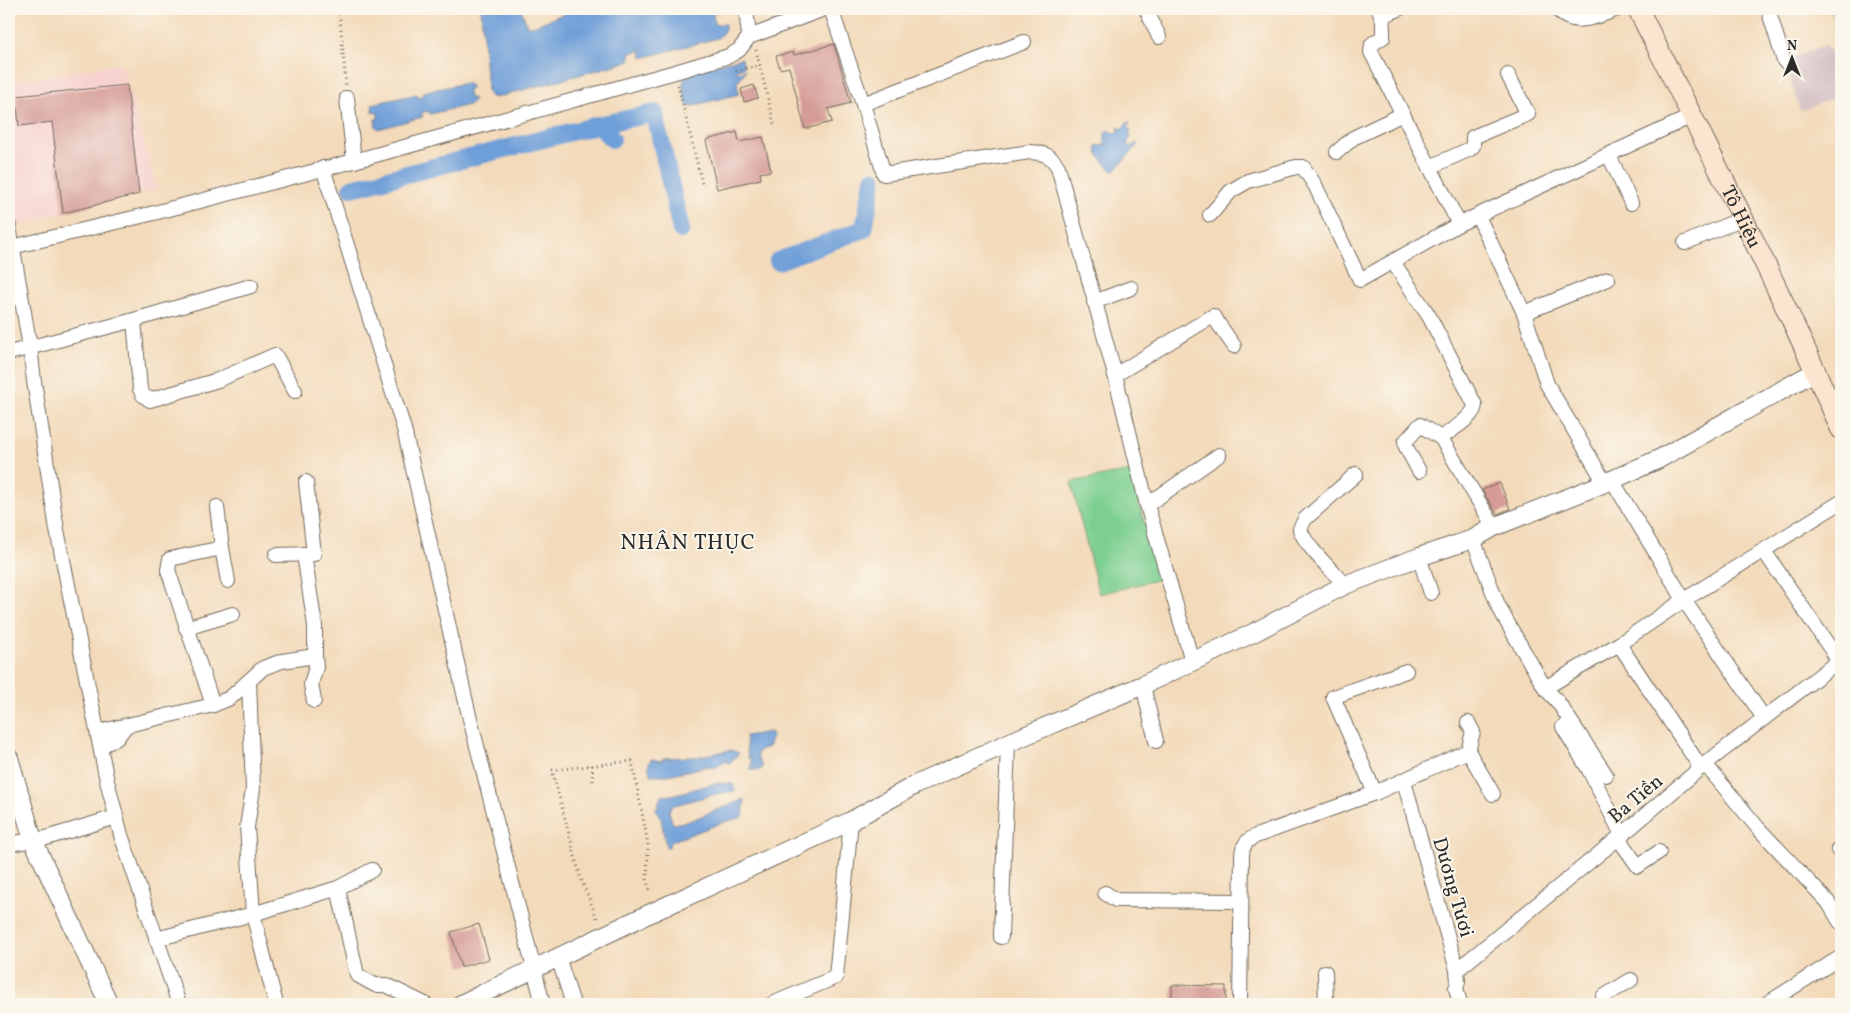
<svg xmlns="http://www.w3.org/2000/svg" width="1850" height="1013" viewBox="0 0 1850 1013" font-family="Vollkorn,serif">
<style>
.built{fill:#f7d0cd}
.industrial{fill:#d2bec3}
.green{fill:#7dcf91;stroke:#547d5e}
.water{fill:#6e9fd8;stroke:#4c6582}
.lines{fill:none;stroke-linecap:round;stroke-linejoin:round}
.canal{stroke:#6e9fd8;stroke-width:18}
.building{fill:#d59b97}
.minor-casing{stroke:#71685d;stroke-width:16}
.tertiary-casing{stroke:#71685d;stroke-width:20}
.secondary-casing{stroke:#71685d;stroke-width:22}
.path{stroke:#71685d;stroke-width:3;stroke-dasharray:1 4;stroke-linecap:butt}
.minor{stroke:#fff;stroke-width:14}
.tertiary{stroke:#fff;stroke-width:18}
.secondary{stroke:#fce5d0;stroke-width:20}
.labels{text-anchor:middle;stroke-width:4;stroke-linejoin:round;paint-order:stroke}
.street-label{font-size:20px;fill:#2b2b2b;stroke:#fbf7ec}
.quarter-label{font-size:22px;letter-spacing:1px;fill:#2b2b2b;stroke:#fbf7ec}
</style>
<rect width="100%" height="100%" fill="#fbf7ec"/>
<filter id="ink" filterUnits="userSpaceOnUse"><feTurbulence type="fractalNoise" baseFrequency=".02" numOctaves="2"/><feDisplacementMap in="SourceGraphic" scale="10" xChannelSelector="R" yChannelSelector="G"/><feConvolveMatrix kernelMatrix="1 2 1 2 8 2 1 2 1" color-interpolation-filters="sRGB"/></filter>
<filter id="wash" filterUnits="userSpaceOnUse"><feTurbulence type="fractalNoise" baseFrequency=".0096" numOctaves="4" result="noise"/><feDisplacementMap in="SourceGraphic" scale="20" xChannelSelector="R" yChannelSelector="G"/><feGaussianBlur stdDeviation="1.12" result="paint"/><feColorMatrix in="noise" values="0 0 0 0 0 0 0 0 0 0 0 0 0 0 0 0 0 1.4 0 .05"/><feComposite in="paint" operator="in"/></filter>
<g filter="url(#wash)">
<rect width="100%" height="100%" fill="#f3daba"/>
<path class="built" d="M 122,63 L 157,189 L 17,225 L 9,156 L 9,83 Z"/>
<path class="industrial" d="M 1825,45 L 1834,56 L 1841,75 L 1841,95 L 1800,111 L 1784,61 Z"/>
<path class="green" d="M 1130,471 L 1160,579 L 1099,594 L 1071,482 Z"/>
<g class="water">
<path d="M 481,9 L 521,9 L 527,26 L 533,26 L 576,9 L 722,9 L 722,11 L 713,11 L 714,24 L 725,24 L 725,30 L 718,38 L 642,58 L 641,50 L 630,53 L 630,61 L 494,98 L 489,95 L 487,90 Z"/>
<path d="M 1831,9 L 1841,9 L 1841,41 Z"/>
<path d="M 742,58 L 744,67 L 737,69 L 737,72 L 746,70 L 737,83 L 739,94 L 688,107 C 684,94 678,80 691,71 Z"/>
<path d="M 466,83 L 471,86 L 471,89 L 467,91 L 470,99 L 474,98 L 472,103 L 469,105 L 430,114 L 428,111 L 421,113 L 423,117 L 378,129 L 376,127 L 375,119 L 378,119 L 378,113 L 373,112 L 372,104 L 417,94 L 417,97 L 423,96 L 423,92 Z"/>
<path d="M 1128,122 L 1130,123 L 1128,127 L 1131,130 L 1129,134 L 1131,138 L 1128,141 L 1128,145 L 1130,147 L 1137,143 L 1138,145 L 1115,170 L 1111,170 L 1098,155 L 1097,146 L 1105,145 L 1105,133 L 1109,130 L 1113,133 L 1117,133 L 1119,130 L 1118,127 L 1122,129 Z"/>
<path d="M 770,732 L 772,737 L 768,747 L 759,750 L 757,756 L 762,767 L 760,770 L 751,770 L 751,759 L 748,758 L 745,736 Z"/>
<path d="M 731,750 L 739,753 L 729,764 L 725,761 L 715,768 L 709,766 L 668,775 L 651,775 L 648,766 L 651,759 L 662,761 L 663,758 L 696,757 Z"/>
<path d="M 719,783 L 733,784 L 735,791 L 716,794 L 671,806 L 669,812 L 673,824 L 689,821 L 745,799 L 743,817 L 724,822 L 670,842 L 669,847 L 666,847 L 661,818 L 655,809 L 658,807 L 659,801 L 662,796 C 682,795 699,786 719,783 Z"/>
</g>
<g class="lines">
<g class="canal">
<path d="M 598,125 L 655,113 L 658,129"/>
<path d="M 660,137 L 681,230"/>
<path d="M 352,188 L 598,125 L 612,139"/>
<path d="M 778,261 L 864,229 L 873,179"/>
</g>
</g>
<g id="blocks">
<g class="building">
<path d="M 834,44 L 851,103 L 828,109 L 832,122 L 805,129 L 789,67 L 780,69 L 776,56 L 793,52 L 794,55 Z"/>
<path d="M 127,85 L 139,194 L 63,213 L 52,122 L 19,126 L 16,96 Z"/>
<path d="M 754,85 L 758,98 L 744,102 L 741,89 Z"/>
<path d="M 737,132 L 739,142 L 763,137 L 771,171 L 760,173 L 761,179 L 717,189 L 706,140 Z"/>
<path d="M 1500,483 L 1510,509 L 1497,514 L 1482,490 Z"/>
<path d="M 479,924 L 489,959 L 461,967 L 451,932 Z"/>
<path d="M 1172,985 L 1226,986 L 1226,1004 L 1172,1004 Z"/>
</g>
</g>
</g>
<g filter="url(#ink)">
<use href="#blocks" fill-opacity="0" stroke="#71685d" stroke-width="1"/>
<g class="lines">
<defs>
<g id="minor">
<path d="M 746,9 L 749,37"/>
<path d="M 831,9 L 863,104 L 884,174 L 1030,152 C 1044,153 1051,155 1058,167 L 1115,375 L 1147,505 L 1192,661"/>
<path d="M 1146,9 L 1159,37"/>
<path d="M 1379,9 L 1383,22 L 1383,37 L 1372,44 L 1371,52 L 1459,224"/>
<path d="M 1557,9 C 1573,29 1598,16 1618,9"/>
<path d="M 1768,9 L 1784,61"/>
<path d="M 1381,16 L 1399,9"/>
<path d="M 347,98 L 354,161"/>
<path d="M 863,104 L 1024,42"/>
<path d="M 1337,152 L 1353,138 L 1403,114"/>
<path d="M 1609,155 L 1631,203"/>
<path d="M 1430,167 L 1470,149 L 1473,146 L 1473,137 L 1528,114 L 1508,75"/>
<path d="M 323,168 L 404,429 L 468,711 L 543,1004"/>
<path d="M 1210,215 L 1231,191 L 1248,181 L 1296,167 L 1303,167 L 1315,185 L 1360,280 L 1459,224 L 1692,116"/>
<path d="M 1478,216 L 1524,313 L 1547,384 L 1605,483"/>
<path d="M 9,226 L 30,347 L 34,381 L 57,530 L 107,781 L 121,835 L 179,1004"/>
<path d="M 1685,243 L 1743,218"/>
<path d="M 12,247 L 150,214 L 354,161 L 675,72 L 729,56 L 739,50 L 749,37 L 824,9"/>
<path d="M 1393,262 L 1429,316 L 1475,405 C 1474,418 1452,429 1441,438 L 1494,527"/>
<path d="M 1094,302 L 1131,288"/>
<path d="M 1524,313 L 1608,279"/>
<path d="M 134,320 L 140,389 L 143,395 L 150,400 L 218,380 L 275,355 L 295,391"/>
<path d="M 9,353 L 134,320 L 251,286"/>
<path d="M 1115,375 L 1213,316 L 1234,346"/>
<path d="M 1419,471 L 1406,447 L 1405,442 L 1420,425 L 1441,438"/>
<path d="M 1612,480 L 1684,600 L 1764,718"/>
<path d="M 1147,505 L 1219,455"/>
<path d="M 1473,539 L 1498,605 L 1508,624 L 1545,688 L 1558,702 L 1606,775"/>
<path d="M 222,548 L 228,581"/>
<path d="M 1764,551 L 1839,661"/>
<path d="M 304,554 L 315,626 L 315,656"/>
<path d="M 276,555 L 314,554 L 306,482"/>
<path d="M 1419,557 L 1431,593"/>
<path d="M 1345,585 C 1333,571 1305,546 1300,529 L 1305,519 L 1356,474"/>
<path d="M 186,628 L 233,614"/>
<path d="M 1619,644 L 1701,768"/>
<path d="M 249,682 L 253,789 L 247,827 L 253,914 L 276,1004"/>
<path d="M 1143,685 L 1156,741"/>
<path d="M 1545,688 L 1619,644 L 1684,600 L 1841,502"/>
<path d="M 213,705 L 230,698 L 263,668 L 282,661 L 315,656 L 316,667 L 311,684 L 314,701"/>
<path d="M 1468,723 L 1473,732 L 1468,751"/>
<path d="M 1563,727 L 1589,770 L 1622,835"/>
<path d="M 98,732 L 213,705 L 168,570 L 170,559 L 222,548 L 217,507"/>
<path d="M 101,746 L 117,738 L 125,727"/>
<path d="M 1705,764 L 1758,828 L 1828,902 L 1840,922"/>
<path d="M 1404,781 L 1457,970 L 1458,982 L 1456,988 L 1460,1004"/>
<path d="M 1375,793 L 1333,697 L 1406,671"/>
<path d="M 1618,838 L 1638,866 L 1659,852"/>
<path d="M 9,844 L 46,838 L 116,817"/>
<path d="M 1838,850 L 1841,847"/>
<path d="M 338,888 L 357,975 L 375,985 L 386,985 L 425,1004"/>
<path d="M 1105,893 L 1116,900 L 1241,901"/>
<path d="M 1001,937 L 1008,743"/>
<path d="M 156,939 L 253,914 L 338,888 L 372,870"/>
<path d="M 558,957 L 573,1004"/>
<path d="M 1457,970 L 1622,835 L 1705,764 L 1841,659"/>
<path d="M 1325,972 L 1326,1004"/>
<path d="M 1603,997 L 1631,980"/>
<path d="M 772,1004 L 836,977 L 851,821"/>
<path d="M 1240,1004 L 1242,856 C 1242,845 1247,840 1256,836 L 1375,793 L 1468,751 L 1493,794"/>
<path d="M 1766,1004 L 1841,957"/>
</g>
<g id="tertiary">
<path d="M 9,758 L 33,840 L 109,1004"/>
<path d="M 461,1004 L 640,918 L 851,821 L 915,785 L 1008,743 L 1143,685 L 1253,633 L 1345,585 L 1419,557 L 1473,539 L 1494,527 L 1605,483 L 1659,459 L 1816,371"/>
</g>
<g id="secondary">
<path id="s1" d="M 1638,9 C 1708,148 1779,286 1841,429"/>
</g>
</defs>
<use href="#minor" class="minor-casing"/>
<use href="#tertiary" class="tertiary-casing"/>
<use href="#secondary" class="secondary-casing"/>
<g class="path">
<path d="M 339,9 L 346,85"/>
<path d="M 756,50 L 774,124"/>
<path d="M 736,71 L 760,65"/>
<path d="M 678,85 L 703,187"/>
<path d="M 592,765 L 593,783"/>
<path d="M 597,918 L 581,879 L 552,770 L 632,761 L 648,844 L 647,882 L 651,893"/>
</g>
<use href="#minor" class="minor"/>
<use href="#tertiary" class="tertiary"/>
<use href="#secondary" class="secondary"/>
</g>
</g>
<g class="labels">
<g class="street-label">
<text dy="7" stroke="none"><textPath href="#s1" startOffset="232">Tô Hiệu</textPath></text>
<text transform="translate(1635 798) rotate(-40)" y="7">Ba Tiền</text>
<text transform="translate(1454 887) rotate(74)" y="7">Dương Tươi</text>
</g>
<g class="quarter-label">
<text x="688" y="549">NHÂN THỤC</text>
</g>
</g>
<rect width="1850" height="1013" fill="none" stroke="#fbf7ec" stroke-width="30"/>
<g transform="translate(1792 58)" stroke="#fbf7ec" stroke-width="4" paint-order="stroke">
<path d="M0-4L9 19L0 12L-9 19Z" fill="#2b2b2b"/>
<text y="-8" font-size="14" font-weight="bold" text-anchor="middle" fill="#2b2b2b">N</text>
</g>
</svg>
